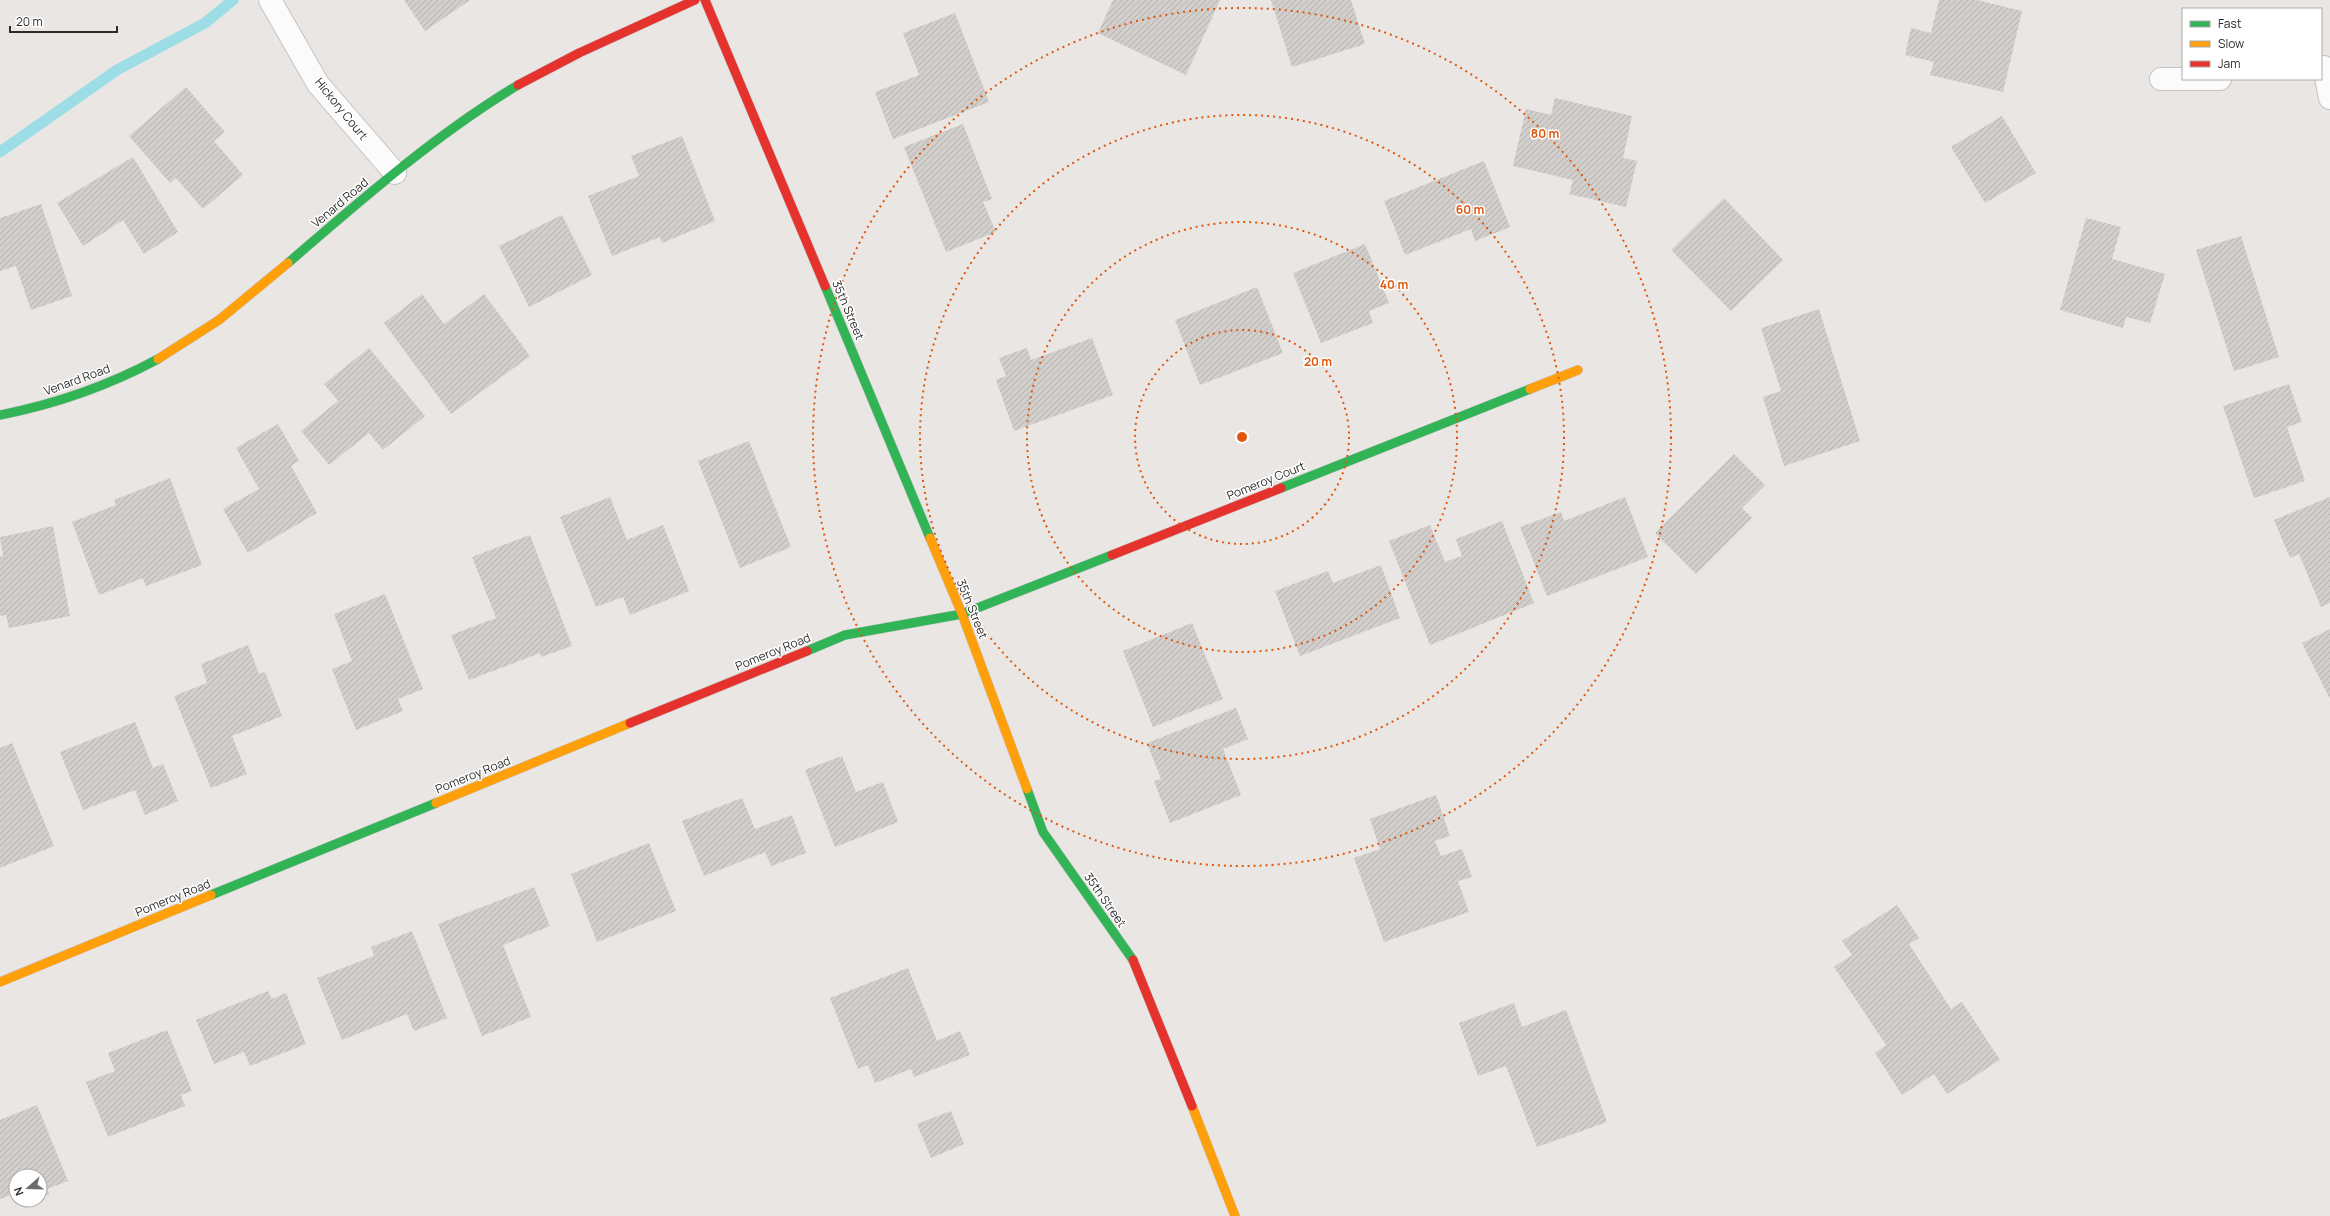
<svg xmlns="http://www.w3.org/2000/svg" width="2330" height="1216" viewBox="0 0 2330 1216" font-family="Manrope,sans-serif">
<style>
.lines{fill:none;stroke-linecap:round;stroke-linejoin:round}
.stream{stroke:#9cdde6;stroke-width:11}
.building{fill:url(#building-hatch)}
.street-casing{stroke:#c4c3c3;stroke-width:24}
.fast-casing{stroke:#c4c3c3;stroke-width:10}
.slow-casing{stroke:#c4c3c3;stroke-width:10}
.jam-casing{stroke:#c4c3c3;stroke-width:10}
.street{stroke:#fcfbfb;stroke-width:22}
.fast{stroke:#30b455;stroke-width:9}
.slow{stroke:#ff9f0a;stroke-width:9}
.jam{stroke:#e5322d;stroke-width:9}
.ring{fill:none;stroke:#df570e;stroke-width:2;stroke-dasharray:2 4}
.labels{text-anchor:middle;stroke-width:3;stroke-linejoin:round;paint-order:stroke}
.street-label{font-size:12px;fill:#2c2c2c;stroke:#fff}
.centre{fill:#df570e;stroke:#fff;stroke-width:2}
.ring-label{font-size:12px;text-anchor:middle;font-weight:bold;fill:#df570e;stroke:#fff;stroke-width:3;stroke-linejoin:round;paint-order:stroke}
</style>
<defs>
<pattern id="building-hatch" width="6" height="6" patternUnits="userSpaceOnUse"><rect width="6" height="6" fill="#d1cecc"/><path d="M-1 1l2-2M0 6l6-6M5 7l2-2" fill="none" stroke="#b4b1af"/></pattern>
</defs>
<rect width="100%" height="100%" fill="#eae6e3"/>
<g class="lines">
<path class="stream" d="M 0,152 L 117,70 L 205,23 L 233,0"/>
</g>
<g class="building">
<path d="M 404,0 L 470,0 L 425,31 Z"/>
<path d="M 1113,0 L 1220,0 L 1186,75 L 1098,33 Z"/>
<path d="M 1271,0 L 1351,0 L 1365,44 L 1292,67 Z"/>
<path d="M 1939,0 L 1977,0 L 2022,11 L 2003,92 L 1930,75 L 1934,62 L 1905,55 L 1911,28 L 1931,33 Z"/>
<path d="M 955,13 L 989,102 L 893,139 L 875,92 L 919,75 L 903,33 Z"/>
<path d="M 186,87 L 225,132 L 214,141 L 243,175 L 203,209 L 176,178 L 170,183 L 129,136 Z"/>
<path d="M 1555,98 L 1632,116 L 1623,158 L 1637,161 L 1626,207 L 1569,194 L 1573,180 L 1513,166 L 1526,109 L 1551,115 Z"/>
<path d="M 2002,116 L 2036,173 L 1985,203 L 1951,147 Z"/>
<path d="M 963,124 L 992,199 L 983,202 L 996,232 L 946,252 L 904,147 Z"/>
<path d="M 682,136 L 715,221 L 662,243 L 660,237 L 612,256 L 588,196 L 639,176 L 631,156 Z"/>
<path d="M 133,157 L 178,232 L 144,254 L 123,220 L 83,246 L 57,203 Z"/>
<path d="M 1484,161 L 1510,227 L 1475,241 L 1471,229 L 1405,255 L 1384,201 Z"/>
<path d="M 1724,198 L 1783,260 L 1731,311 L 1671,250 Z"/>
<path d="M 41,204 L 72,296 L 31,310 L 16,266 L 0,271 L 0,218 Z"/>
<path d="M 562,215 L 592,275 L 529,307 L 499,246 Z"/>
<path d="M 2086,218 L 2121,227 L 2112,259 L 2165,274 L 2150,323 L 2126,317 L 2123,328 L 2060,310 Z"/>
<path d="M 2241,236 L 2279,357 L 2234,371 L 2196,250 Z"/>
<path d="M 1365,244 L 1389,303 L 1369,311 L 1373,323 L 1321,343 L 1293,273 Z"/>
<path d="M 1257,287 L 1283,353 L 1200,385 L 1175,320 Z"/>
<path d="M 422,294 L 444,324 L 484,294 L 530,356 L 451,414 L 384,323 Z"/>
<path d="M 1819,309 L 1860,441 L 1784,466 L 1763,397 L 1781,391 L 1761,328 Z"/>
<path d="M 1092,338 L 1113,395 L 1014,431 L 996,380 L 1006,376 L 999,358 L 1027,348 L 1031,360 Z"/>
<path d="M 369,348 L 425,416 L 383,450 L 369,433 L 329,465 L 301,431 L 338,401 L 324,384 Z"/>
<path d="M 2289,384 L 2302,422 L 2287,427 L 2305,481 L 2254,498 L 2223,406 Z"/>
<path d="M 278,424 L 299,461 L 291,466 L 317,513 L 248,553 L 223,509 L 259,489 L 236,448 Z"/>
<path d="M 749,441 L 791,547 L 740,568 L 698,461 Z"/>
<path d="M 1734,454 L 1765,485 L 1742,508 L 1752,518 L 1696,574 L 1655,533 Z"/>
<path d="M 170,478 L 202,565 L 146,586 L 143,578 L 99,595 L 72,522 L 116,505 L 114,500 Z"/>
<path d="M 610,497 L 627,540 L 663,525 L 689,591 L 630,615 L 623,597 L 596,607 L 560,517 Z"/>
<path d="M 1625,497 L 1648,557 L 1547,596 L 1520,527 L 1561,512 L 1564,521 Z"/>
<path d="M 2330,497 L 2330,603 L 2321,607 L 2299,554 L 2290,558 L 2274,520 Z"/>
<path d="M 1502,521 L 1534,603 L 1430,645 L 1389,541 L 1430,525 L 1445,562 L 1462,556 L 1456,539 Z"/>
<path d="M 53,526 L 70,616 L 9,628 L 6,615 L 0,616 L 0,557 L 3,556 L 0,537 Z"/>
<path d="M 530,535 L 572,646 L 541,657 L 540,653 L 469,680 L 451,635 L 496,618 L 472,557 Z"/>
<path d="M 1381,565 L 1400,618 L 1300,656 L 1275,591 L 1328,571 L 1333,583 Z"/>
<path d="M 385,594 L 423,689 L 398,699 L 403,711 L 356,730 L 332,669 L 352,661 L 334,614 Z"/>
<path d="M 1192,623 L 1223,699 L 1153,727 L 1123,651 Z"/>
<path d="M 2330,629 L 2330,699 L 2302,643 Z"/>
<path d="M 248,645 L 259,674 L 265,672 L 282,716 L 232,736 L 247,774 L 211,788 L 174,696 L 207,683 L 201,664 Z"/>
<path d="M 1236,708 L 1248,739 L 1223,749 L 1241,795 L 1170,823 L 1154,781 L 1161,779 L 1147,743 Z"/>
<path d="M 135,722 L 153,768 L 163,764 L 178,801 L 145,815 L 135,790 L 83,810 L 60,752 Z"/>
<path d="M 12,743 L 54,846 L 0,868 L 0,748 Z"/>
<path d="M 842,756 L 856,792 L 883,782 L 898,822 L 835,847 L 805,770 Z"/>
<path d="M 1436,795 L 1450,836 L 1435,841 L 1441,856 L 1462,849 L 1472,877 L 1458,881 L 1469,912 L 1384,942 L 1354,858 L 1380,849 L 1370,819 Z"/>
<path d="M 742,798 L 755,829 L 792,815 L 806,853 L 771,866 L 765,852 L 704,876 L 682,821 Z"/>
<path d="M 649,843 L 676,911 L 597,942 L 571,874 Z"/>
<path d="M 534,887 L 550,926 L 503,945 L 531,1017 L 482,1036 L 438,924 Z"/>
<path d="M 1897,905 L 1919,938 L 1909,944 L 1951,1009 L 1962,1002 L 2000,1060 L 1947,1094 L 1934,1074 L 1902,1095 L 1875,1053 L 1886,1045 L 1834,967 L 1852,955 L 1842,941 Z"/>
<path d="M 412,931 L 447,1018 L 414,1031 L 407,1014 L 342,1040 L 317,978 L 374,956 L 371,947 Z"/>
<path d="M 908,968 L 937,1041 L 960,1031 L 970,1055 L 914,1077 L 911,1069 L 875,1083 L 868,1065 L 858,1069 L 830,998 Z"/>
<path d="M 268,991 L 272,999 L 286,993 L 306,1044 L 250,1066 L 244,1052 L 214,1064 L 196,1020 Z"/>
<path d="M 1514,1003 L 1522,1027 L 1566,1010 L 1607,1122 L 1537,1147 L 1506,1066 L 1478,1076 L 1459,1023 Z"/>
<path d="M 167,1030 L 192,1091 L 181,1095 L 185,1106 L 108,1137 L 86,1082 L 115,1071 L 108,1053 Z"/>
<path d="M 37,1105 L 68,1181 L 47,1189 L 49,1194 L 40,1198 L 40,1176 L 16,1176 L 16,1193 L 0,1199 L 0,1120 Z"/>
<path d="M 951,1111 L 964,1144 L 931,1158 L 917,1124 Z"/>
</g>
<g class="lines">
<defs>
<g id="street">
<path d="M 270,0 L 318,84 L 395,173"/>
<path d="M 2324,67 L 2330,98"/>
<path d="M 2161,79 L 2220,79"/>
</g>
<g id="fast">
<path d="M 288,263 C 361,200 435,135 518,85"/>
<path d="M 825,286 L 930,538"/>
<path d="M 0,415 C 56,404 108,386 158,359"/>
<path d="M 1281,488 L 1530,389"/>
<path d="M 807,651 L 845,635 L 962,614 L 1112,555"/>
<path d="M 1027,789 L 1043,832 L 1133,960"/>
<path d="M 211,895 L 436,803"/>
</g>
<g id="slow">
<path d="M 158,359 L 219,320 L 288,263"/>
<path d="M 1530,389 L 1578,370"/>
<path d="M 930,538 L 962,614 L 1027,789"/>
<path d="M 436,803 L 630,723"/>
<path d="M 0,982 L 211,895"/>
<path d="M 1192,1106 L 1235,1216"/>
</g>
<g id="jam">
<path d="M 705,0 L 825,286"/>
<path d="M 518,85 L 579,53 L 695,0"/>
<path d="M 1112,555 L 1281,488"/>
<path d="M 630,723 L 807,651"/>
<path d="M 1133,960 L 1192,1106"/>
</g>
</defs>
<use href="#street" class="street-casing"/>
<use href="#fast" class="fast-casing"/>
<use href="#slow" class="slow-casing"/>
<use href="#jam" class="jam-casing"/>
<use href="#street" class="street"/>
<use href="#fast" class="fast"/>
<use href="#slow" class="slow"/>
<use href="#jam" class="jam"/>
</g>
<g class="ring">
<circle cx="1242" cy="437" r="107"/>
<circle cx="1242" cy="437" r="215"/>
<circle cx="1242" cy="437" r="322"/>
<circle cx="1242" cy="437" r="429"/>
</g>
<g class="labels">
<g class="street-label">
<text transform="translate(341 109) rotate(51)" y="4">Hickory Court</text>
<text transform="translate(340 203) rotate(-40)" y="4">Venard Road</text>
<text transform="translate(848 310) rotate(67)" y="4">35th Street</text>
<text transform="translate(77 380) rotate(-20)" y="4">Venard Road</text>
<text transform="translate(1266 481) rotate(-22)" y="4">Pomeroy Court</text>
<text transform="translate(972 609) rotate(68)" y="4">35th Street</text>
<text transform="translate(773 652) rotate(-22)" y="4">Pomeroy Road</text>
<text transform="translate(473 775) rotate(-22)" y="4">Pomeroy Road</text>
<text transform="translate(173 898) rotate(-22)" y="4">Pomeroy Road</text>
<text transform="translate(1105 900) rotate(55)" y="4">35th Street</text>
</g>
</g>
<circle cx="1242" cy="437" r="6" class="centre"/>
<g class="ring-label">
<text x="1545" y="138">80 m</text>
<text x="1470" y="214">60 m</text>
<text x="1394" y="289">40 m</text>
<text x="1318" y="366">20 m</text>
</g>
<rect x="2182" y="8" width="140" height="72" fill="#ffffff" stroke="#ababab"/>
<rect x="2190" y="21" width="20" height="6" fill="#30b455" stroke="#ababab"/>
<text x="2218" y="28" font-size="12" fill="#2c2c2c">Fast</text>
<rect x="2190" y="41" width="20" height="6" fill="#ff9f0a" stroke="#ababab"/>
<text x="2218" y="48" font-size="12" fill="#2c2c2c">Slow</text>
<rect x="2190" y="61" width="20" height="6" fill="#e5322d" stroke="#ababab"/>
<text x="2218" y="68" font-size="12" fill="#2c2c2c">Jam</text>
<g transform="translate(28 1188) rotate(250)"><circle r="19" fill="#ffffff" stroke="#ababab"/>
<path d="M0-3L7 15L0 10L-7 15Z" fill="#6e6d6c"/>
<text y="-6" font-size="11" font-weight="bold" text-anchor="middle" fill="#2c2c2c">N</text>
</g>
<path d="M10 26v6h107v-6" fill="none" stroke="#2c2c2c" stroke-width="2"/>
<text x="16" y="26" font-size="12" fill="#2c2c2c" stroke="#ffffff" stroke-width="3" paint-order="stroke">20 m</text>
</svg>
